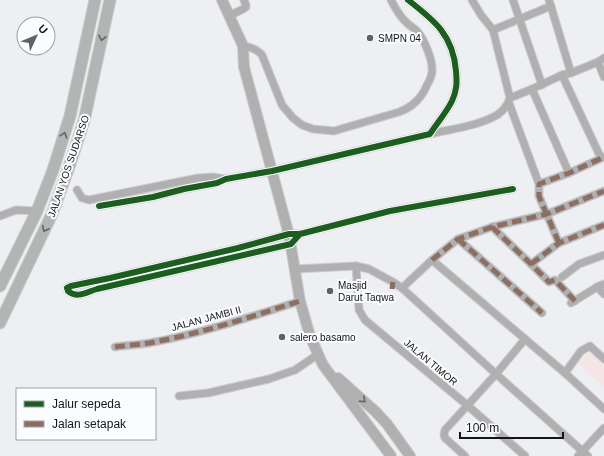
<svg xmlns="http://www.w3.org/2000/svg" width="604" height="456" viewBox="0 0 604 456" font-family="Helvetica,sans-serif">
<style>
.industrial{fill:#f3e6e4}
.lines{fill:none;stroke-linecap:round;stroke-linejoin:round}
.minor-casing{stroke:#cbccce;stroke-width:9}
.secondary-casing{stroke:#cbccce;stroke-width:12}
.primary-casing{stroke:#cbccce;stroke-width:13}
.minor{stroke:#b1b0b1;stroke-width:7}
.secondary{stroke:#b1b0b1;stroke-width:10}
.primary{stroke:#b3b4b4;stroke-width:11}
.quiet{stroke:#8d6e63;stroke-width:5;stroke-dasharray:10 5;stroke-linecap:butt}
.cycleway-casing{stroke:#fafcfe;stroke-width:8}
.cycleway{stroke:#1b5e20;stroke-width:6}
.oneway{stroke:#646466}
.oneway2{stroke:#626264}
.poi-dot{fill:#606164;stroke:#fafcfe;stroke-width:1.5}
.labels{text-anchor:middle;stroke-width:4;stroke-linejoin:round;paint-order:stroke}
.poi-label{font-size:10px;fill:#141517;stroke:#fafcfe;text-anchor:start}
.street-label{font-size:10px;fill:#141517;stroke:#fafcfe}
</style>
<rect width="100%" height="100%" fill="#edeff2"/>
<path class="industrial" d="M 590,352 L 604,366 L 604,388 L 578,363 Z"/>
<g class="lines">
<defs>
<g id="minor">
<path d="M 472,0 L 481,15 L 493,30 L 510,98"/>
<path d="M 513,0 L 542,85"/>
<path d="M 549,0 L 571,73"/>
<path d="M 229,16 L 243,9 L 246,7 L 246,5 L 244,0"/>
<path d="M 493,30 L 551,6"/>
<path d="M 243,46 C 251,47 257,49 262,55 L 282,105 L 293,118 L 302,125 L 313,129 L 334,131 L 399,112 C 411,108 422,98 427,85 C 430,80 432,76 432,71 C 433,60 424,39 417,31 C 414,28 410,26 407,23 C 400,17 395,8 391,0"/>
<path d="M 598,62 L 604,77"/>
<path d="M 562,75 L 601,158"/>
<path d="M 532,89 L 569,173"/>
<path d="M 509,103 L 539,184"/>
<path d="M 430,134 C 451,129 478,126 497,115 C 503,111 508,104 510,98 L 532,89 L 562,75 L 571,73 L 598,62 L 604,58"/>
<path d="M 77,190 L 82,198 L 89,200 L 198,178 L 213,177 L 225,179"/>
<path d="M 99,206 L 153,197 L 184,189 L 217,183 L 226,179 L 272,171 L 430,134 C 437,123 446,113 452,101 C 457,90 457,83 456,71 C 453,35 435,21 408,0"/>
<path d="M 0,216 L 16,210 L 37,211"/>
<path d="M 492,227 L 531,264 L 549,282 L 555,280 L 575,301"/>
<path d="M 300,234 L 291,244 L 97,289 C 87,292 77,299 68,291 L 67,288 L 71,286 L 110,278 L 238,248 L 289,234 L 300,234 L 390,211 L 513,189"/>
<path d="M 458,239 L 542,313"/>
<path d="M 559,243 L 541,201 L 539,196 L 539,184 L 569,173 L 604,157"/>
<path d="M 432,260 L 458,239 L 492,227 L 547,214 L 604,191"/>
<path d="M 531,264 L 559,243 L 604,225"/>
<path d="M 356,266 L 359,310 L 365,320 L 467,405 L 525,456"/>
<path d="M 295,269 L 356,266 L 369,269 L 393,282 L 402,288 L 496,374 L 588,456"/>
<path d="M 562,277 L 579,264 L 604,255"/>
<path d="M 597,287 L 604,294"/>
<path d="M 402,288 L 432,260 L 565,373 L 604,409"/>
<path d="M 571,303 L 597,287 L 604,284"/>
<path d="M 115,347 C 126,345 138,345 149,343 C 200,334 250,317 300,301"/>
<path d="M 565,373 L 581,351 L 590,346 L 604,359"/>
<path d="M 179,396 L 208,393 L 269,379 L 295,370 L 317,355"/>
<path d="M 465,456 L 445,438 L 444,435 L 445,430 L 496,374 L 525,339"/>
<path d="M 578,456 L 604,428"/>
</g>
<g id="secondary">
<path d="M 222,0 L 243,46 L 244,67 L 289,235 L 300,301 L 310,336 L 323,365 L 391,456"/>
<path d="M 338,378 L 376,412 L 387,424 L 410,456"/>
</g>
<g id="primary">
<path d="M 0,286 L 37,211 L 53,170 L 70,116 L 95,0"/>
<path d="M 0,323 L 52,214 L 69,167 L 84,121 L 110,0"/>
</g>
</defs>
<use href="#minor" class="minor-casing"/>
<use href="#secondary" class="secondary-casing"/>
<use href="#primary" class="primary-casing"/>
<use href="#minor" class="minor"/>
<use href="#secondary" class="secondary"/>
<use href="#primary" class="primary"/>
<g class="quiet">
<path d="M 492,227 L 531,264 L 549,282 L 555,280 L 575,301"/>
<path d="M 458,239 L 542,313"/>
<path d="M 559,243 L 541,201 L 539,196 L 539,184 L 569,173 L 604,157"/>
<path d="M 432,260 L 458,239 L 492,227 L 547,214 L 604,191"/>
<path d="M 531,264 L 559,243 L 604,225"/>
<path d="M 392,289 L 393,282"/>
<path d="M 115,347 C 126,345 138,345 149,343 C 200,334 250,317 300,301"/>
</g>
<defs>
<g id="cycleway">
<path d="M 99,206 L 153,197 L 184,189 L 217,183 L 226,179 L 272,171 L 430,134 C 437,123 446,113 452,101 C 457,90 457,83 456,71 C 453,35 435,21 408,0"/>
<path d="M 300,234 L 291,244 L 97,289 C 87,292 77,299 68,291 L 67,288 L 71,286 L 110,278 L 238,248 L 289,234 L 300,234 L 390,211 L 513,189"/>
</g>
</defs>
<use href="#cycleway" class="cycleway-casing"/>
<use href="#cycleway" class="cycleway"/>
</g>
<defs><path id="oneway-chevron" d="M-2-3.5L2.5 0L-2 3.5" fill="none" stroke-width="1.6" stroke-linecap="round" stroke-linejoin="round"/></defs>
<g class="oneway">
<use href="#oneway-chevron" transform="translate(102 38) rotate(102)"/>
<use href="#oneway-chevron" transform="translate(64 135) rotate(-73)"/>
<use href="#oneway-chevron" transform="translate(45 229) rotate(116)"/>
</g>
<use class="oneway2" href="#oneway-chevron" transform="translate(363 400) rotate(42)"/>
<g class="poi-dot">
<circle cx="370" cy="38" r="4"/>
<circle cx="330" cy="291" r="4"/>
<circle cx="282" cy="337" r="4"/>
</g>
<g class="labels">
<g class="poi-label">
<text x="378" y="42">SMPN 04</text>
<text x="338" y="289">Masjid<tspan x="338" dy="12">Darut Taqwa</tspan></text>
<text x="290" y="341">salero basamo</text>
</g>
<g class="street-label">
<text transform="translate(68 166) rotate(-71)" y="4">JALAN YOS SUDARSO</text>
<text transform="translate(206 318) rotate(-15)" y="4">JALAN JAMBI II</text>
<text transform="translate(431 362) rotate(40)" y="4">JALAN TIMOR</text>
</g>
</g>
<rect x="16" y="388" width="140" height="52" fill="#fafcfe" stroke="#9ea0a2"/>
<rect x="24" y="401" width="20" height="6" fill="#1b5e20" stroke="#9ea0a2"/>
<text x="52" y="408" font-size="12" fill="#141517">Jalur sepeda</text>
<rect x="24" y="421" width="20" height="6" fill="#8d6e63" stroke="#9ea0a2"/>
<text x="52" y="428" font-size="12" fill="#141517">Jalan setapak</text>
<g transform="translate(36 36) rotate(46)"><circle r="19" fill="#fafcfe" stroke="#9ea0a2"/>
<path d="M0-3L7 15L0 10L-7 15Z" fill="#606164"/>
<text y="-6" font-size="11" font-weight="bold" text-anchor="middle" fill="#141517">U</text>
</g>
<path d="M460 432v6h103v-6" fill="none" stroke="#141517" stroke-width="2"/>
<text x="466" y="432" font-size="12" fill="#141517" stroke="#fafcfe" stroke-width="3" paint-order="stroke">100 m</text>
</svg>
